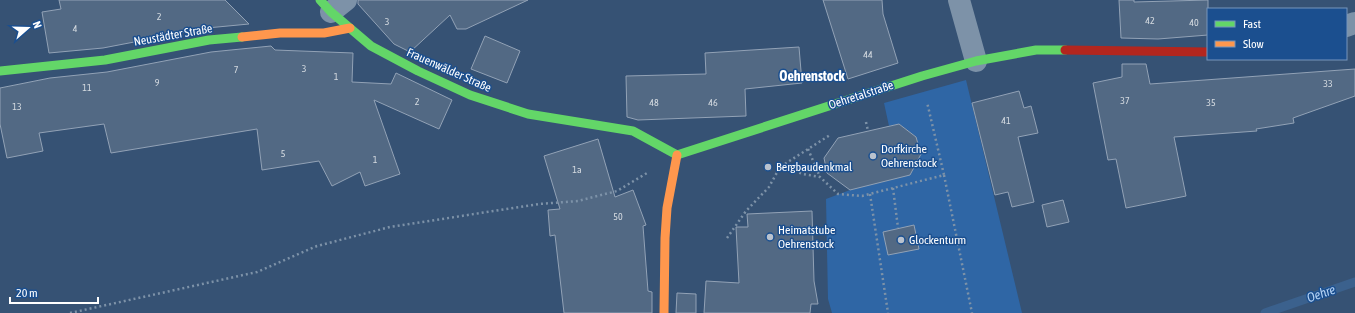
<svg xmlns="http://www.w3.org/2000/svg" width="1355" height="313" viewBox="0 0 1355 313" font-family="'Asap Condensed',sans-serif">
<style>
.green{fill:#2f66a5}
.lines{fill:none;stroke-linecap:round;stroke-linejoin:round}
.stream{stroke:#3b618d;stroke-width:9}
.building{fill:#526984;stroke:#92a2b6}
.path{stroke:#7d92a8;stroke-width:2.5;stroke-dasharray:2 3;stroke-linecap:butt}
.street{stroke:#7d92a8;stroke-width:22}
.fast{stroke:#63d668;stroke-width:9}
.slow{stroke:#ff974d;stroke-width:9}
.jam{stroke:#b3261e;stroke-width:9}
.poi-dot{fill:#b9c2ce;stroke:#1b4f8f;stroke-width:1.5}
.labels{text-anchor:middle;stroke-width:3;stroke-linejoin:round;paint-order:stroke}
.number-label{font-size:10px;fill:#d4dae0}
.street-label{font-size:12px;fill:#fff;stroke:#1b4f8f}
.poi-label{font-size:12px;fill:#fff;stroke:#1b4f8f;text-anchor:start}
.water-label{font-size:13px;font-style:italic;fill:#b5d3f5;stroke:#1b4f8f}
.quarter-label{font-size:14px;font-weight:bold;fill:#fff;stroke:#1b4f8f}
</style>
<rect width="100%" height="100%" fill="#365274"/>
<path class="green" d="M 966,80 L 1022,313 L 832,313 L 828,299 L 826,199 L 850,190 L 910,175 L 921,154 L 916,137 L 899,124 L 889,126 L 884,103 Z"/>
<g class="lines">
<path class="stream" d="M 1265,313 L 1355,282"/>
</g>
<g class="building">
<path d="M 59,0 L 225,0 L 249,24 L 207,28 L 103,48 L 49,53 L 42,12 L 61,9 Z"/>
<path d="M 358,0 L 528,0 L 466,29 L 457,29 L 450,15 L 410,52 L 394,44 L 358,4 Z"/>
<path d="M 823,0 L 882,0 L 883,14 L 898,63 L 848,79 Z"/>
<path d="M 1119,0 L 1134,0 L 1134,2 L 1208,0 L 1208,35 L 1158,39 L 1121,38 Z"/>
<path d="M 485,36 L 520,51 L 507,83 L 471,69 Z"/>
<path d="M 271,46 L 275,50 L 353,53 L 352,82 L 391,84 L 396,73 L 452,100 L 439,129 L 374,100 L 400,174 L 365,186 L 360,172 L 332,186 L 319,161 L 262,170 L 257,129 L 111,153 L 104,124 L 39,133 L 43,151 L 7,158 L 0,124 L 0,88 L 50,78 L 107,72 L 211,52 Z"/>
<path d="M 799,47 L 802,83 L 745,89 L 746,116 L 638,120 L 627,117 L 626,76 L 706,74 L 705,53 Z"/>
<path d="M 1122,64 L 1146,64 L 1150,84 L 1355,69 L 1355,96 L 1293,118 L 1294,123 L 1256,129 L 1257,131 L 1174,137 L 1186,196 L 1126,208 L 1116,159 L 1108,160 L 1093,83 L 1122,77 Z"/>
<path d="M 1019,91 L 1024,108 L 1031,106 L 1038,133 L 1018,137 L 1034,202 L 1012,207 L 1008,192 L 995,195 L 972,103 Z"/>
<path d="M 899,124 L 916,137 L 921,154 L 910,175 L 850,190 L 827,173 L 824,158 L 838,138 Z"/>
<path d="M 598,139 L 615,197 L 633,190 L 646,225 L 643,226 L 648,291 L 652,292 L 652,313 L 564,313 L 555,235 L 550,236 L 548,210 L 560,209 L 544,156 Z"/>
<path d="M 1063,200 L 1069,222 L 1047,227 L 1042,205 Z"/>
<path d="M 812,211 L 814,281 L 818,304 L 811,304 L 810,313 L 704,313 L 706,281 L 739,283 L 736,227 L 748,227 L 747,214 Z"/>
<path d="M 914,225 L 919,249 L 888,255 L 883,232 Z"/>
<path d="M 677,293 L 696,294 L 696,313 L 676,313 Z"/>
</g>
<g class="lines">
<g class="path">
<path d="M 866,122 L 868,131"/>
<path d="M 808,149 L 820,177"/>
<path d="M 780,167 L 803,174 L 820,177 L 838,194 L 862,196 L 944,175 L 927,102"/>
<path d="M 944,175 L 972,313"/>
<path d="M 893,188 L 898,228"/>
<path d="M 870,194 L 888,313"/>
<path d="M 727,238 L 746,211 L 769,187 L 780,167 L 830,135"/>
<path d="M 70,313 L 257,272 L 317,246 L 390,227 L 539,204 L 578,201 L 617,191 L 647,173"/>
</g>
<g class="street">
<path d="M 959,0 L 976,61"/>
<path d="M 331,12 L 346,0"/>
<path d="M 1346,26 L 1355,23"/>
</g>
<g class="fast">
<path d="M 320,0 L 331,12 L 371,46 L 418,71 L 470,95 L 528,114 L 633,131 L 677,155"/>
<path d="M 0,71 L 105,60 L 209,40 L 242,37"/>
<path d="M 677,155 L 922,76 L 976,61 L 1036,50 L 1065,50"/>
</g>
<g class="slow">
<path d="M 242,37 L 280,33 L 324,33 L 350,28"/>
<path d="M 664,313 L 665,238 L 667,208 L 677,155"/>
</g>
<path class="jam" d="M 1065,50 L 1208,52"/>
</g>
<g class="poi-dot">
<circle cx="873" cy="156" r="4"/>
<circle cx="768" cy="167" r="4"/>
<circle cx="770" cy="237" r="4"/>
<circle cx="901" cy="240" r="4"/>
</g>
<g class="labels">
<g class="number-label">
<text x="159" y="20">2</text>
<text x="1150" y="24">42</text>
<text x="387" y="25">3</text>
<text x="1194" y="26">40</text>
<text x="75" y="32">4</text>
<text x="868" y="58">44</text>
<text x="304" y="72">3</text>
<text x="236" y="73">7</text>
<text x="336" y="80">1</text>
<text x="157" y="86">9</text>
<text x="1328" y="87">33</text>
<text x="87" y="91">11</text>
<text x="1125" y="104">37</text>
<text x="417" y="105">2</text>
<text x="654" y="106">48</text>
<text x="713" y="106">46</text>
<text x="1211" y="106">35</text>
<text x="17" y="110">13</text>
<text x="1006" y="124">41</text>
<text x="283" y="157">5</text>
<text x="375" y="163">1</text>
<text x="577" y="173">1a</text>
<text x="618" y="220">50</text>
</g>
<g class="street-label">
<text transform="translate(173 35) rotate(-10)" y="4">Neustädter Straße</text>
<text transform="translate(449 70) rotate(24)" y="4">Frauenwälder Straße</text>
<text transform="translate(861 95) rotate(-18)" y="4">Oehretalstraße</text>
</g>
<g class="poi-label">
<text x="881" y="153">Dorfkirche<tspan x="881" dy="14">Oehrenstock</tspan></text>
<text x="776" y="171">Bergbaudenkmal</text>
<text x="778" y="234">Heimatstube<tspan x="778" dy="14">Oehrenstock</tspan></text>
<text x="909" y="244">Glockenturm</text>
</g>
<g class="water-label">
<text transform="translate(1321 293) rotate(-19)" y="5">Oehre</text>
</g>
<g class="quarter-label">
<text x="812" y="81">Oehrenstock</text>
</g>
</g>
<rect x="1207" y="8" width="140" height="52" fill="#1b4f8f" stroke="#7695bc"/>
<rect x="1215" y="21" width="20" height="6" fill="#63d668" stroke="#7695bc"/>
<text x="1243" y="28" font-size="12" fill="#ffffff">Fast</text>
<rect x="1215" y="41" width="20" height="6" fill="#ff974d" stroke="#7695bc"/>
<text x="1243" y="48" font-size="12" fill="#ffffff">Slow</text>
<g transform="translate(28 28) rotate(70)" stroke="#1b4f8f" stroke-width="3" paint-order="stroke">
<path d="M0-3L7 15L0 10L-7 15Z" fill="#ffffff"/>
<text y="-6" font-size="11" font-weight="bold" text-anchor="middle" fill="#ffffff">N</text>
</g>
<path d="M10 297v6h88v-6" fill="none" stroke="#ffffff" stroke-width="2"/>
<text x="16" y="297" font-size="12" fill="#ffffff" stroke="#1b4f8f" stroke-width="3" paint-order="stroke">20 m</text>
</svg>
